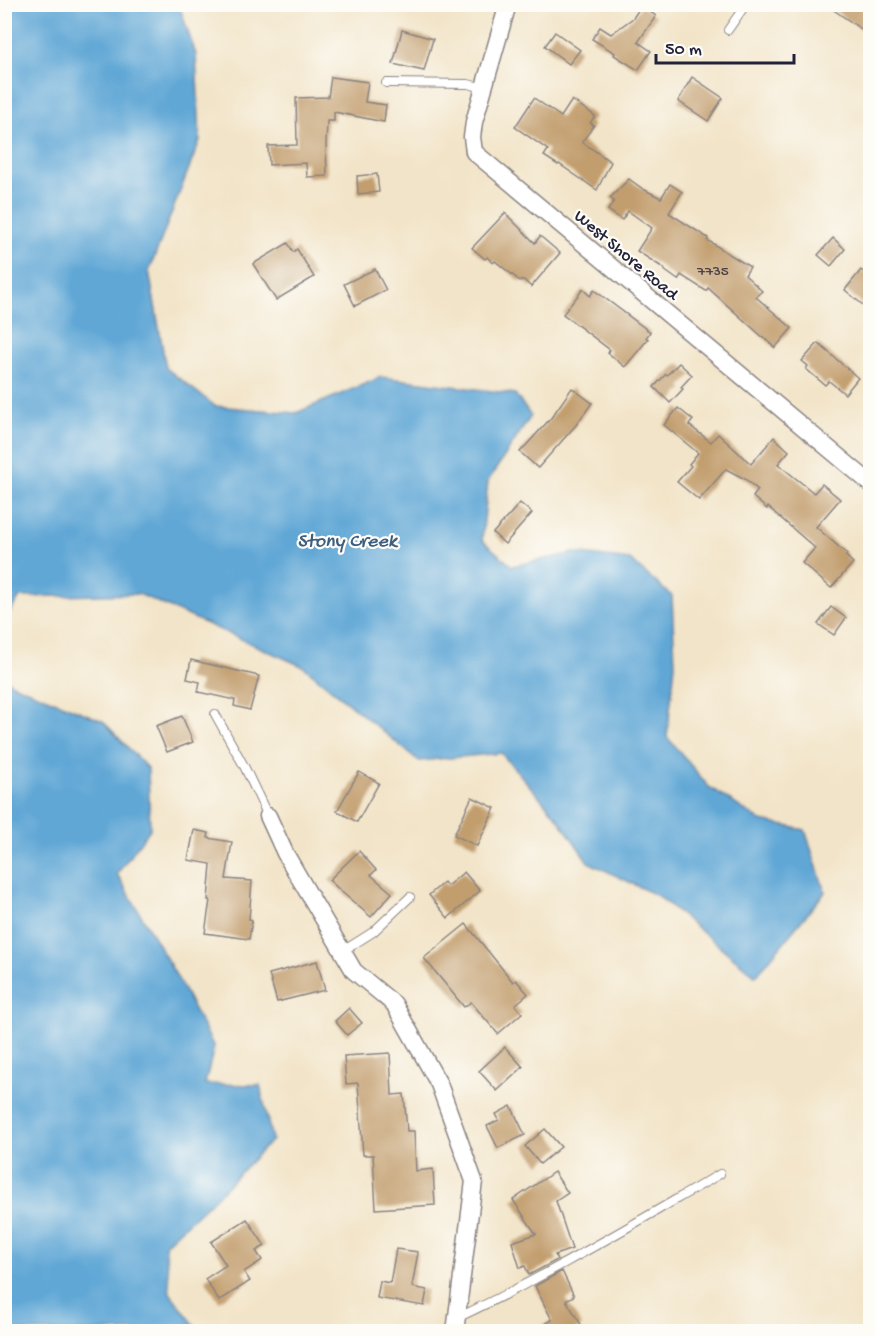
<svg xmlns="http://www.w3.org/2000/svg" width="875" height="1336" viewBox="0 0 875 1336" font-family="'Gochi Hand',sans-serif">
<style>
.water{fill:#60a7d6;stroke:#416488;stroke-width:1.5}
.building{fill:#c29e6e}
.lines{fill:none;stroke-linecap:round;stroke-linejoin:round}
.service-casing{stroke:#8a8382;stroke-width:10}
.minor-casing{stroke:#8a8382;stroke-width:19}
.service{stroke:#fff;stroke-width:8}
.minor{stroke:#fff;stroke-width:16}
.labels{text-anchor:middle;stroke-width:4.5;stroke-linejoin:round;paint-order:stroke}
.number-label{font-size:15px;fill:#4a4148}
.street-label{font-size:18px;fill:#22223b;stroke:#fdfcf7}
.water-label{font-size:20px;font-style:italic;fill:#3e5e81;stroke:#fdfcf7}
</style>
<rect width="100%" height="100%" fill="#fdfcf7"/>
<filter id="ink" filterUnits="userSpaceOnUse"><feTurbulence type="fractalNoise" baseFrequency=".0167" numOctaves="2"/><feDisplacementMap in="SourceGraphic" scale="12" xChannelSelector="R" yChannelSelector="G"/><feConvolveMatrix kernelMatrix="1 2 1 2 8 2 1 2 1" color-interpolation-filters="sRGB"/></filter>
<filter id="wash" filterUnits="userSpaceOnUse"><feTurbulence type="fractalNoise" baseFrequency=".008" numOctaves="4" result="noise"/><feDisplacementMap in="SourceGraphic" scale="24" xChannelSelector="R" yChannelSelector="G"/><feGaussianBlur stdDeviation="1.35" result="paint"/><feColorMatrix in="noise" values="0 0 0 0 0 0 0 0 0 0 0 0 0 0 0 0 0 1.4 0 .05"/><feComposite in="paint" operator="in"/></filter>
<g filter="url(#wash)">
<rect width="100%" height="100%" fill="#f2e4c8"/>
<g class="water">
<path d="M 5,4 L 179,5 L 196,55 L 200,140 L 149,271 L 166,368 L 215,406 L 296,413 L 381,377 L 515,394 L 531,416 L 488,481 L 482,540 L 512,566 L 574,553 L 630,560 L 672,596 L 675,665 L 667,737 L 709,787 L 761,821 L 805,830 L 825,892 L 756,976 L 658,896 L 588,862 L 557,817 L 501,753 L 419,761 L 304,667 L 139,594 L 20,597 L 5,619 Z"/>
<path d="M 5,673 L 10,683 L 103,721 L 148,769 L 150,829 L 117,874 L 176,975 L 214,1047 L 205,1084 L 260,1085 L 272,1140 L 219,1194 L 165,1244 L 170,1293 L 199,1331 L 5,1331 Z"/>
</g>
<g id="blocks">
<g class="building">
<path d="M 825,4 L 870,4 L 870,35 L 854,24 Z"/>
<path d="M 641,6 L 656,16 L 638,42 L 651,51 L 638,70 L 614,55 L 615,53 L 592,39 L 600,27 L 611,34 L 633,18 Z"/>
<path d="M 402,30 L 433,39 L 424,71 L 393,64 Z"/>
<path d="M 555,32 L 580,50 L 569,64 L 545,46 Z"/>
<path d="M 331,77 L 368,82 L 365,102 L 386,105 L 384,122 L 334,112 L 334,121 L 327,121 L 326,144 L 327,176 L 307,177 L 306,163 L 269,165 L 268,146 L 297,145 L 296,98 L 328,97 Z"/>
<path d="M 692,77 L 723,98 L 708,121 L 678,101 Z"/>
<path d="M 534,98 L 561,117 L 572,100 L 595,116 L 590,123 L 594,125 L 582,142 L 611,162 L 597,190 L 559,164 L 558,165 L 544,156 L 548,150 L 515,127 Z"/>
<path d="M 377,174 L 379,192 L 358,194 L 357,176 Z"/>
<path d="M 629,179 L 643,189 L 661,198 L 670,184 L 682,192 L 669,213 L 708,238 L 707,240 L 750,267 L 745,275 L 762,291 L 756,297 L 792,328 L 775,348 L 708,288 L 706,291 L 681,275 L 678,280 L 664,270 L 665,269 L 637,251 L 652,228 L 628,211 L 622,220 L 608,210 L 614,201 L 610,198 Z"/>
<path d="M 505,213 L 535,243 L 540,236 L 560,253 L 531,287 L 524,280 L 520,281 L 495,261 L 493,263 L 487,257 L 485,259 L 472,248 Z"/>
<path d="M 833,238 L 845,249 L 831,266 L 818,255 Z"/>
<path d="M 288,243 L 293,252 L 297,249 L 314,277 L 276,300 L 253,264 Z"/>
<path d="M 375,269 L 386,290 L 355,306 L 344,284 Z"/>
<path d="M 861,270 L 870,277 L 870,311 L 845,290 Z"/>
<path d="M 583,289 L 590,296 L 594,290 L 650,332 L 646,338 L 648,339 L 625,367 L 608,353 L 610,350 L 563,314 Z"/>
<path d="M 818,343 L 858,378 L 845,394 L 829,381 L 825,385 L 806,369 L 808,366 L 802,361 Z"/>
<path d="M 679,363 L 692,375 L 681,387 L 683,389 L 670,403 L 654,387 L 666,374 L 667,375 Z"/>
<path d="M 572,388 L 592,403 L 576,425 L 538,468 L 520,452 L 551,418 Z"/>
<path d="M 678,408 L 693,420 L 689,425 L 711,442 L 718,434 L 751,464 L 774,437 L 789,451 L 778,464 L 814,493 L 822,484 L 840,499 L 816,527 L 847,554 L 846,556 L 853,563 L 831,588 L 802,563 L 815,548 L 768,507 L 767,509 L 753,497 L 758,490 L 745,479 L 726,469 L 699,500 L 677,482 L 691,466 L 689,464 L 698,453 L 664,425 Z"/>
<path d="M 520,503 L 532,513 L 505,544 L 493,533 Z"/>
<path d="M 831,607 L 846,618 L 834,635 L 818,624 Z"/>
<path d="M 191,660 L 259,676 L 250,710 L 234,706 L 235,700 L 198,692 L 200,682 L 187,679 Z"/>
<path d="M 182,716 L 193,742 L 167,752 L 156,726 Z"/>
<path d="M 359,772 L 379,783 L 357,822 L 337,811 Z"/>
<path d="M 472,797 L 495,808 L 477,846 L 454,835 Z"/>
<path d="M 194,830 L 209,833 L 208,838 L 232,842 L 226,879 L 252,881 L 249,919 L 252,920 L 249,939 L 205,933 L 210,900 L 208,900 L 211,864 L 188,860 Z"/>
<path d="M 359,851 L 376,870 L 371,875 L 392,893 L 371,917 L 344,894 L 329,880 Z"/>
<path d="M 464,872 L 480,891 L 448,918 L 429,895 L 444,882 L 447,886 Z"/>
<path d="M 466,924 L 513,982 L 516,980 L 528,994 L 515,1005 L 522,1013 L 498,1034 L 471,1002 L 464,1007 L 424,958 Z"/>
<path d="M 317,961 L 325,990 L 277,1002 L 269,974 Z"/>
<path d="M 349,1008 L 362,1023 L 347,1035 L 335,1021 Z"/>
<path d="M 505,1047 L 523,1067 L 497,1091 L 479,1071 Z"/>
<path d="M 390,1053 L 392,1095 L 404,1094 L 407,1131 L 414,1131 L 416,1171 L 433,1169 L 435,1205 L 376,1209 L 373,1155 L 363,1155 L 358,1083 L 346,1084 L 344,1056 Z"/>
<path d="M 511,1106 L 525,1135 L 498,1148 L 487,1126 L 499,1120 L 496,1114 Z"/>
<path d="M 545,1129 L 561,1147 L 540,1164 L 525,1146 Z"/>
<path d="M 554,1172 L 568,1193 L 556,1201 L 572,1249 L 555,1255 L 557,1260 L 529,1275 L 525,1266 L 520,1268 L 512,1242 L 536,1234 L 513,1200 Z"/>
<path d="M 247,1219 L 265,1246 L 256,1251 L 262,1260 L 244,1272 L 250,1281 L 219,1301 L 205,1279 L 226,1265 L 211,1242 Z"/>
<path d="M 396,1249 L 418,1252 L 412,1287 L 427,1290 L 424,1306 L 377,1298 L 380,1281 L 390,1283 Z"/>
<path d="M 562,1271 L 574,1296 L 566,1300 L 582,1326 L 574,1332 L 532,1332 L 552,1320 L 535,1286 Z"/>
</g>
</g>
</g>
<g filter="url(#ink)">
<use href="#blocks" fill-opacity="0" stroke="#8a8382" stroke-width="1.5"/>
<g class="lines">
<defs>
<g id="service">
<path d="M 728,30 L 746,4"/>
<path d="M 386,83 L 468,84 L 484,88"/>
<path d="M 215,714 L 244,766 L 268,816"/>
<path d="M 343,951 L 373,932 L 410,897"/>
<path d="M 457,1318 C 547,1276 633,1224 720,1174"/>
</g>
<g id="minor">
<path d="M 508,4 L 474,122 L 472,137 L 474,152 L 870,483"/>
<path d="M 268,816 L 285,853 L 300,879 L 354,971 L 394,1004 L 439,1084 L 474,1181 L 455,1332"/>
</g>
</defs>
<use href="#service" class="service-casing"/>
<use href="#minor" class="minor-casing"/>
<use href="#service" class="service"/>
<use href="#minor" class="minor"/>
</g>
</g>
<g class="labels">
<g class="number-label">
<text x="713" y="275">7735</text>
</g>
<g class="street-label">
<text transform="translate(627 254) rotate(40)" y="6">West Shore Road</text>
</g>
<g class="water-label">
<text x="347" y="546">Stony Creek</text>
</g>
</g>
<rect width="875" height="1336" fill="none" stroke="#fdfcf7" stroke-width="24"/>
<path d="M656 54v9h138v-9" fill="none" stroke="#22223b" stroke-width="3"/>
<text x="665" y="54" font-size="18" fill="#22223b" stroke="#fdfcf7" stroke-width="4.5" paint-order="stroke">50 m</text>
</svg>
